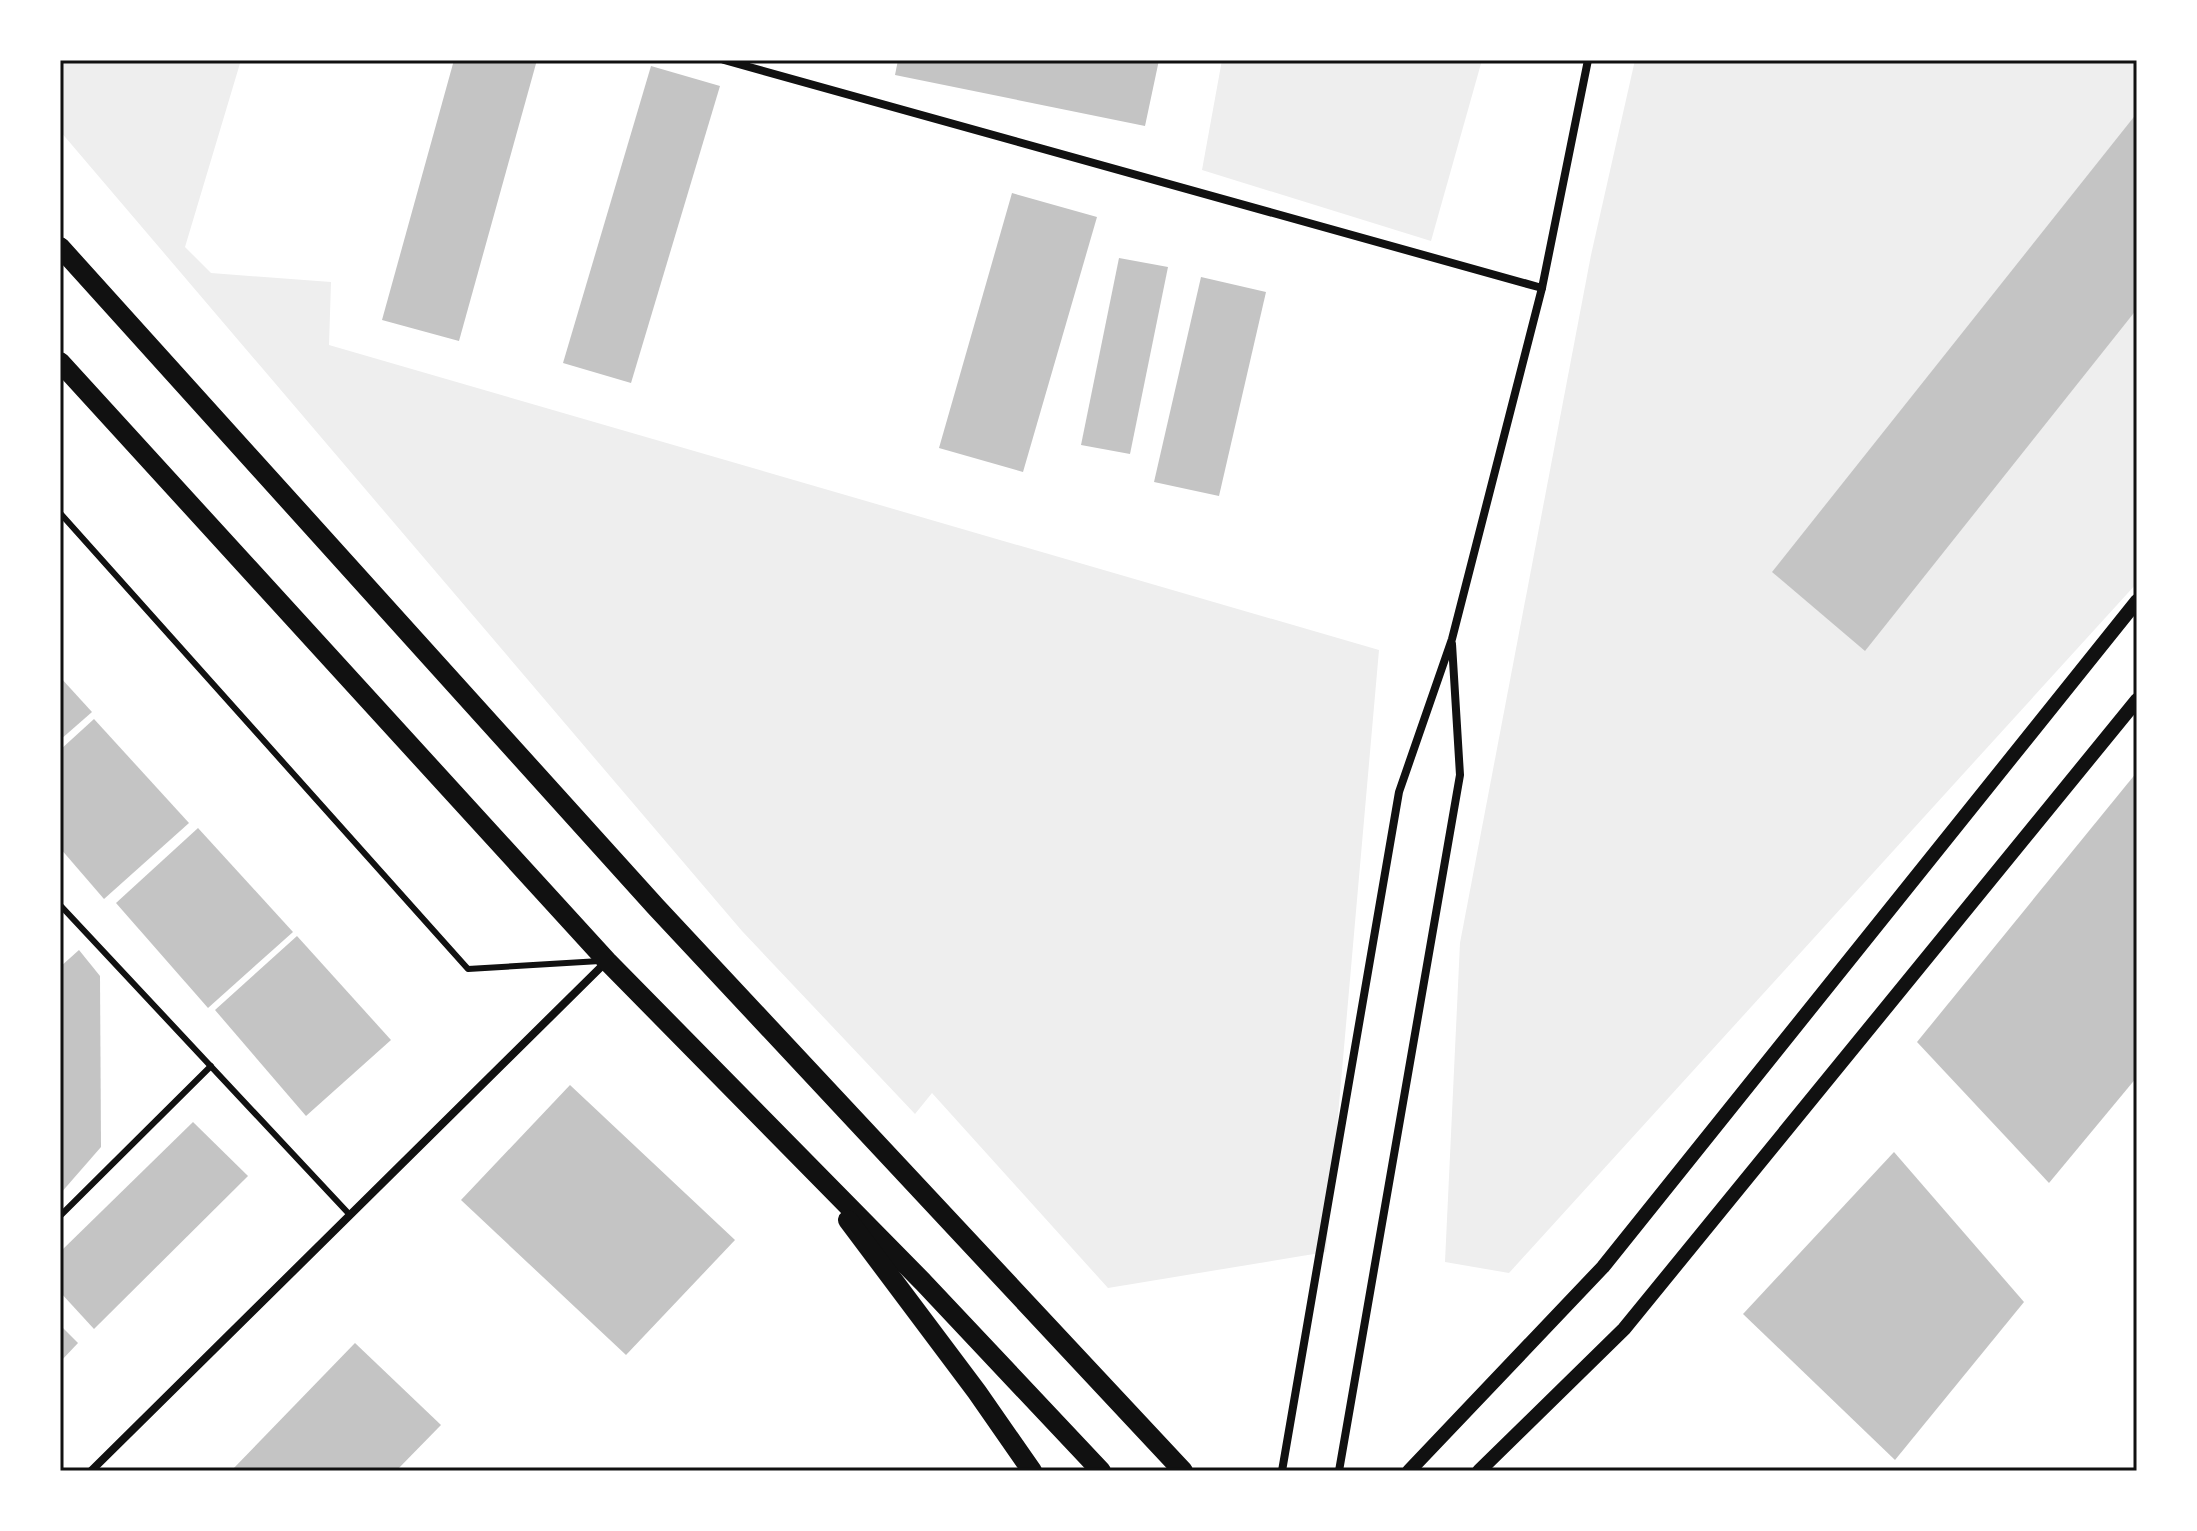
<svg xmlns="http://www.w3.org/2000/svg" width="2197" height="1531" viewBox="0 0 2197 1531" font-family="'Asap Condensed',sans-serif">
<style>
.green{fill:#eee}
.building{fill:#c4c4c4}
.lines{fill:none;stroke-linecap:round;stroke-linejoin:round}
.service{stroke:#111;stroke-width:6}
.minor{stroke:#111;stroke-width:8}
.tertiary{stroke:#111;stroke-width:14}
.primary{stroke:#111;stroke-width:20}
.neatline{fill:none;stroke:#111;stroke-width:3}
</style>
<rect width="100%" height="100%" fill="#fff"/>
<g class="green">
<path d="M 60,60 L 241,60 L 185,247 L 211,273 L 331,282 L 329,345 L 1379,650 L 1326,1252 L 1108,1288 L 932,1093 L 915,1114 L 742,931 L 60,131 Z"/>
<path d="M 1222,60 L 1482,60 L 1431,241 L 1202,170 Z"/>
<path d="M 1635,60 L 2137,60 L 2137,583 L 1509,1273 L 1445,1262 L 1460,943 L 1591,255 Z"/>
</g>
<g class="building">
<path d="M 454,60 L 537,60 L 459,341 L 382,320 Z"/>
<path d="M 898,60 L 1159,60 L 1145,126 L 895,75 Z"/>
<path d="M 651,66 L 720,86 L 631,383 L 563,363 Z"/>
<path d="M 2137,113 L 2137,309 L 1865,651 L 1772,572 Z"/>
<path d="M 1012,193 L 1097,217 L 1023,472 L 939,448 Z"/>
<path d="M 1119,258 L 1168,267 L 1130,454 L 1081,445 Z"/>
<path d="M 1201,277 L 1266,292 L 1219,496 L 1154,482 Z"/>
<path d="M 60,677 L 92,712 L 60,740 Z"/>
<path d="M 94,719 L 189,823 L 104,899 L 60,848 L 60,750 Z"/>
<path d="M 2137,772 L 2137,1077 L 2049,1183 L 1917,1042 Z"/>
<path d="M 198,828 L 293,932 L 208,1008 L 116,903 Z"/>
<path d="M 297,936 L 391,1040 L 306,1116 L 215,1010 Z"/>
<path d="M 79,950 L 100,976 L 101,1147 L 60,1194 L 60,967 Z"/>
<path d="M 570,1085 L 735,1240 L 626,1355 L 461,1200 Z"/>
<path d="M 193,1122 L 248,1176 L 94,1329 L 60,1292 L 60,1252 Z"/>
<path d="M 1894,1152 L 2024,1302 L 1895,1460 L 1743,1314 Z"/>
<path d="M 60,1325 L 78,1343 L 60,1362 Z"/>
<path d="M 355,1343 L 441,1425 L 396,1471 L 231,1471 Z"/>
</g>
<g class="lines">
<g class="service">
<path d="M 60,513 L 468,969 L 600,961"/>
<path d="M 60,905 L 350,1215"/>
<path d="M 60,1216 L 211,1066"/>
</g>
<g class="minor">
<path d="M 724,60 L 1542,288"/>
<path d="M 91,1471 L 605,963"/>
<path d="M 1282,1471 L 1399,792 L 1452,639 L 1542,288 L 1588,60"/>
<path d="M 1339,1471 L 1460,775 L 1452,644"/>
</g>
<g class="tertiary">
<path d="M 1409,1471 L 1603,1267 L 2137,601"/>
<path d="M 1479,1471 L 1624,1329 L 2137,700"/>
</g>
<g class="primary">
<path d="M 60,247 L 656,907 L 1183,1471"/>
<path d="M 60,362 L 607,961 L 923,1282 L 1101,1471"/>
<path d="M 848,1220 L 977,1392 L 1032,1471"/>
</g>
</g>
<rect width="2197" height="1531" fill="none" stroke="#ffffff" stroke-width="124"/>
<rect x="62" y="62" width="2073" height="1407" class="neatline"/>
</svg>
